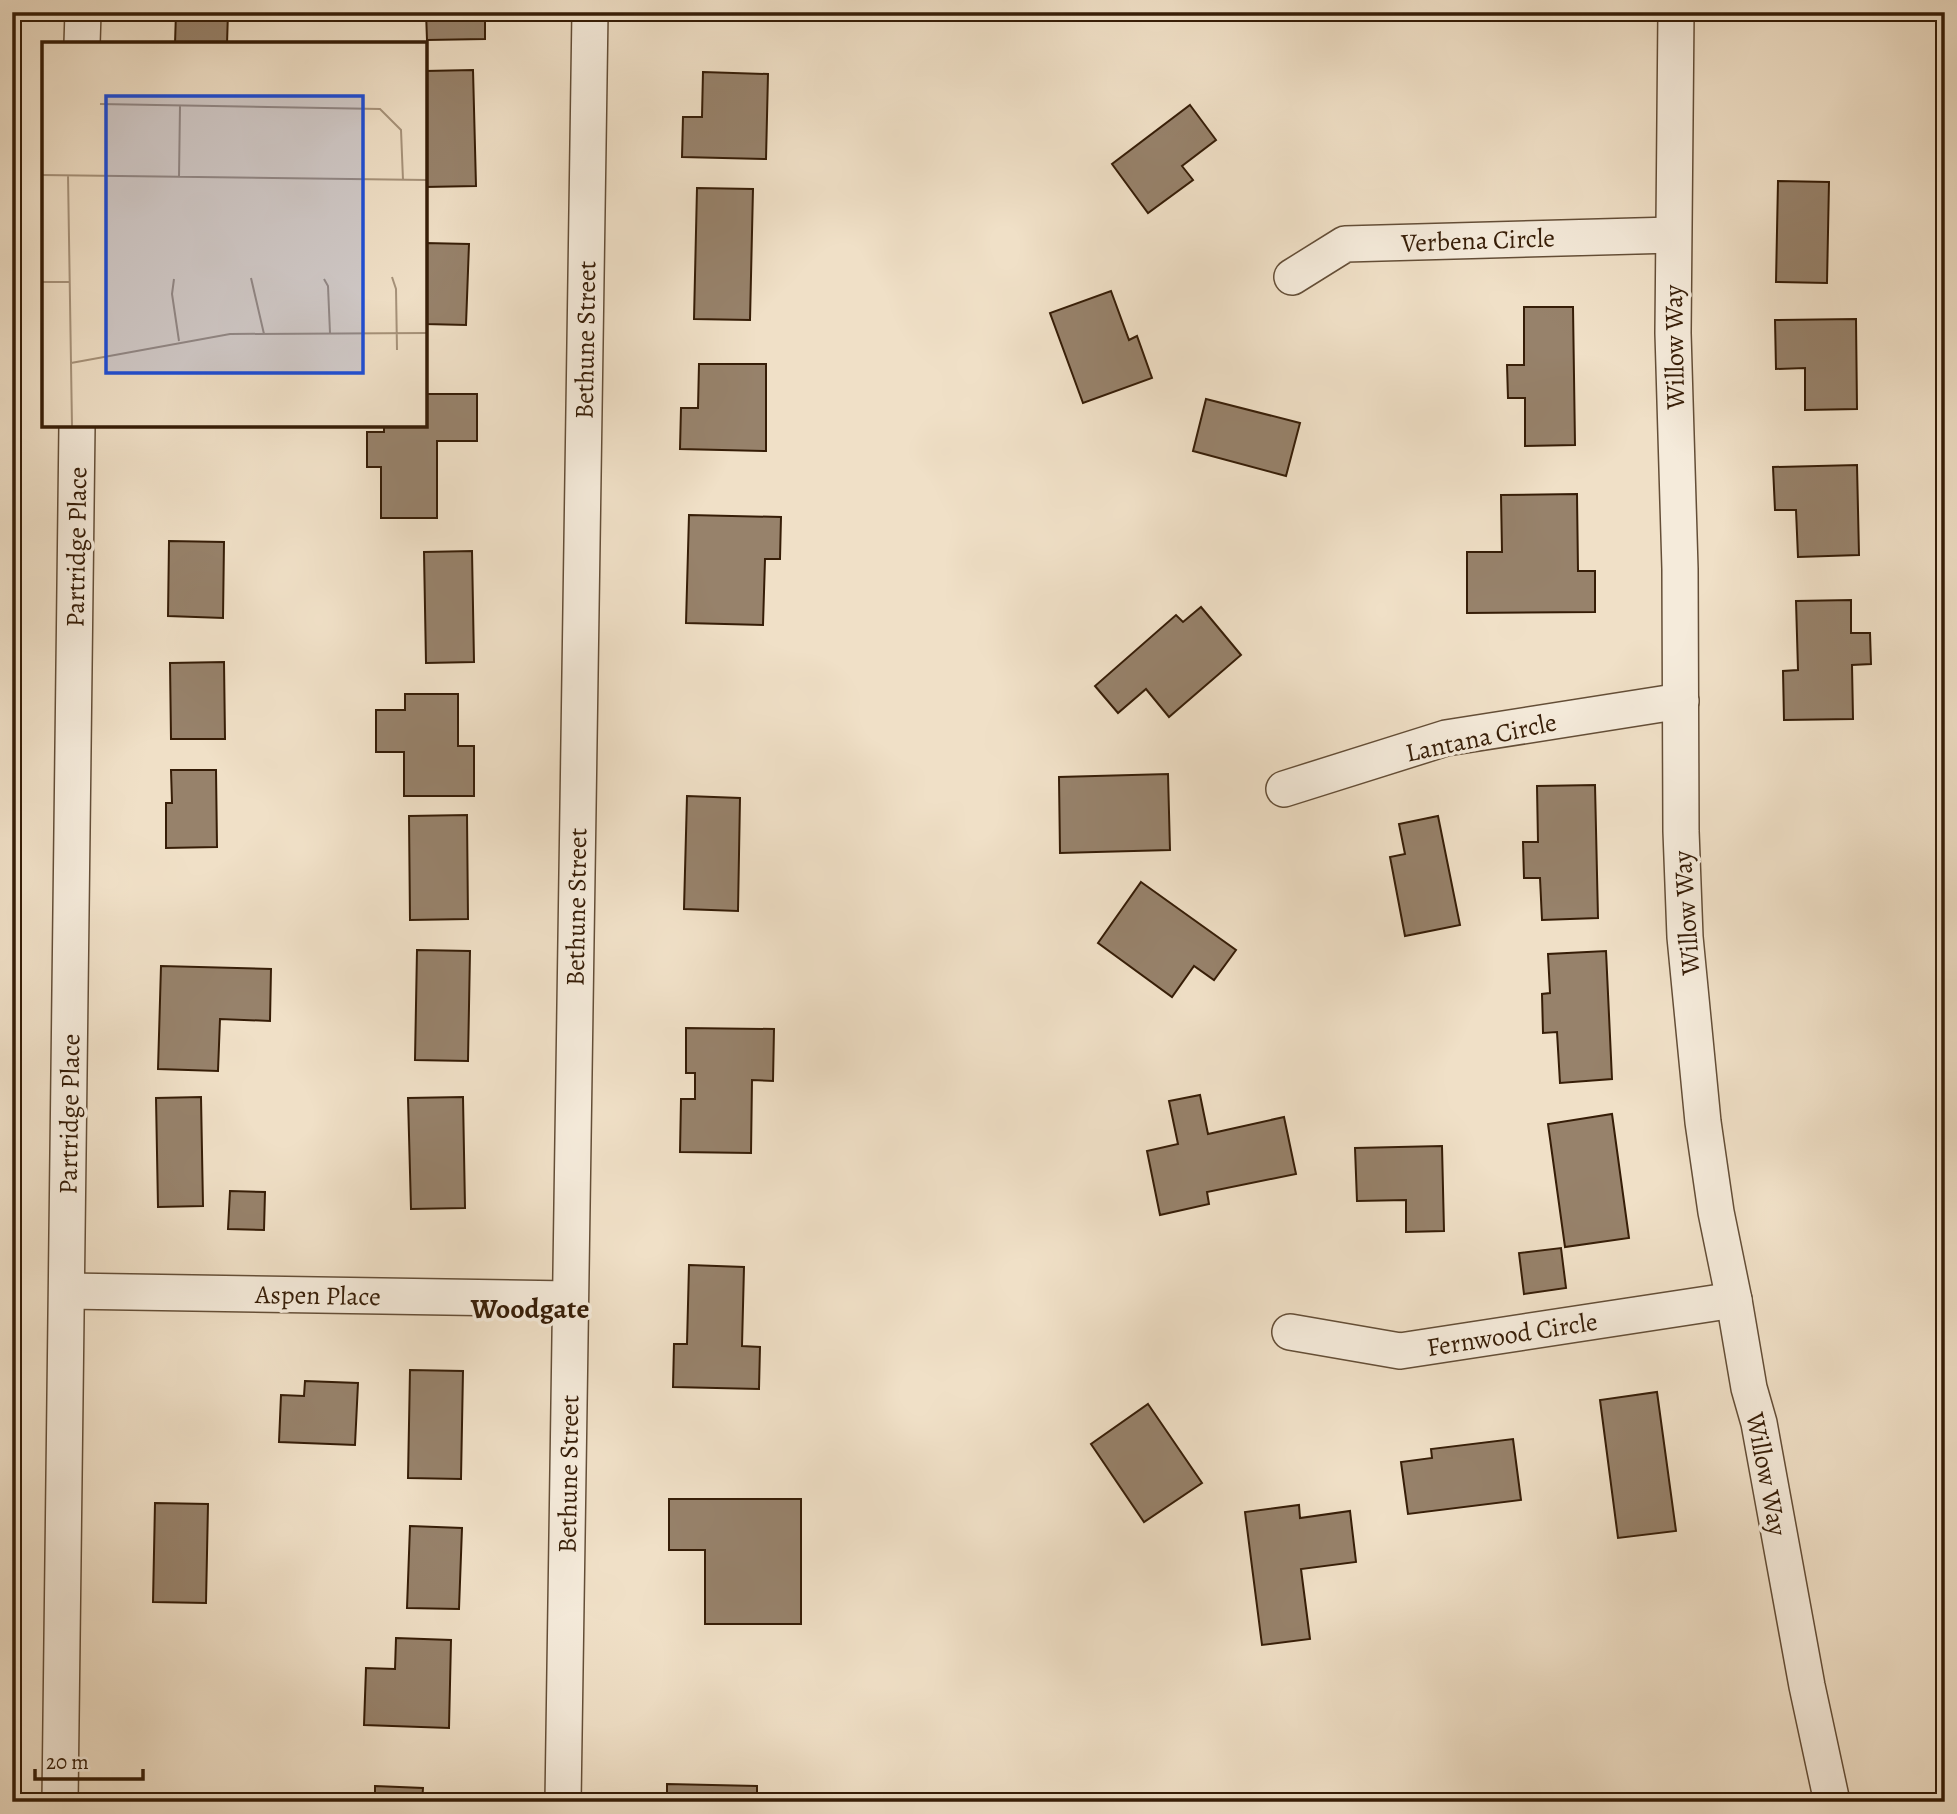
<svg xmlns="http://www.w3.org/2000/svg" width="1957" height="1814" viewBox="0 0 1957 1814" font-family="Alegreya,serif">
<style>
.building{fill:#97826b;stroke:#361d07;stroke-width:2}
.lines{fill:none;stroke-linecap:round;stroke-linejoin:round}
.minor-casing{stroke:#644e37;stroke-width:38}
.minor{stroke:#f5ebdb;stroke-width:35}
.labels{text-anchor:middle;stroke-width:7;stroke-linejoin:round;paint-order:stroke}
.street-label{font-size:26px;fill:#361d07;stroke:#f5ebdb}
.neighbourhood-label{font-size:28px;font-weight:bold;fill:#361d07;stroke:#f5ebdb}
.inset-road{fill:none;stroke:#a6927a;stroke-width:2}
.view{fill:#1d4ed8;fill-opacity:0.15;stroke:#1d4ed8;stroke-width:3.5}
.inset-edge{fill:none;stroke:#361d07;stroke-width:3.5}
</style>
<rect width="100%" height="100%" fill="#f0e0c7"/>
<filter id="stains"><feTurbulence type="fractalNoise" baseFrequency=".00286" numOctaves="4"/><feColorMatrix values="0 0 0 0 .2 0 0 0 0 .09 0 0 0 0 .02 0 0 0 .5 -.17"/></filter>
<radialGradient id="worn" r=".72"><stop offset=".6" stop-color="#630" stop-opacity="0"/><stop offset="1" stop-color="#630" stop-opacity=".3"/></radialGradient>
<g class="building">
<path d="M 176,12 L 228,12 L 227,44 L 175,44 Z"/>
<path d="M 426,12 L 485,12 L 485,39 L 427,40 Z"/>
<path d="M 473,70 L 476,186 L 425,187 L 425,71 Z"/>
<path d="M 703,72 L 768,74 L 766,159 L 682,157 L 683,117 L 702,117 Z"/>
<path d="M 1190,105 L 1216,140 L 1182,166 L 1193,180 L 1148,213 L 1112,164 Z"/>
<path d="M 1778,181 L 1829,182 L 1827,283 L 1776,282 Z"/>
<path d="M 697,188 L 753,189 L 750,320 L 694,319 Z"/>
<path d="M 425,243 L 469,244 L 466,325 L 425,324 Z"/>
<path d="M 1111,291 L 1129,340 L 1137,336 L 1152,378 L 1083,403 L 1050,313 Z"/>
<path d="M 1524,307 L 1573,307 L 1575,445 L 1525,446 L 1525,398 L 1508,398 L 1507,365 L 1524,365 Z"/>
<path d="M 1856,319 L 1857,409 L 1805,410 L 1805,368 L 1776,369 L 1775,320 Z"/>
<path d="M 699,364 L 766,364 L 766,451 L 680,449 L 681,408 L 698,408 Z"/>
<path d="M 425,394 L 477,394 L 477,441 L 437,441 L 437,518 L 381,518 L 381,467 L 367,467 L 367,432 L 384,432 L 384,425 L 425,425 Z"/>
<path d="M 1206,399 L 1300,423 L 1286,476 L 1193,451 Z"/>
<path d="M 1857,465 L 1859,555 L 1798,557 L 1796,510 L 1775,510 L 1773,467 Z"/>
<path d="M 1577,494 L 1578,571 L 1595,571 L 1595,612 L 1467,613 L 1467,552 L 1502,552 L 1501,495 Z"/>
<path d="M 689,515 L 781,517 L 780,559 L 765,559 L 763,625 L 686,623 Z"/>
<path d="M 169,541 L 224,542 L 223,618 L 168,616 Z"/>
<path d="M 472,551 L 474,662 L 426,663 L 424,552 Z"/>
<path d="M 1851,600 L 1851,633 L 1870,633 L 1871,664 L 1852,665 L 1853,719 L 1784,720 L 1783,671 L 1798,670 L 1796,601 Z"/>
<path d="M 1201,607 L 1241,655 L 1169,717 L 1146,689 L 1118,713 L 1095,686 L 1176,615 L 1183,622 Z"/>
<path d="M 224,662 L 225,739 L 171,739 L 170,663 Z"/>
<path d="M 405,694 L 458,694 L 458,746 L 474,746 L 474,796 L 404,796 L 404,752 L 376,752 L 376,710 L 405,710 Z"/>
<path d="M 171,770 L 216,770 L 217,847 L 166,848 L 166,803 L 172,803 Z"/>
<path d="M 1168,774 L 1170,850 L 1060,853 L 1059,777 Z"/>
<path d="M 1595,785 L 1598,918 L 1542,920 L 1540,878 L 1524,878 L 1523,842 L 1538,842 L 1537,786 Z"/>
<path d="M 687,796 L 740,798 L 738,911 L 684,909 Z"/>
<path d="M 467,815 L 468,919 L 410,920 L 409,816 Z"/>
<path d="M 1438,816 L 1460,925 L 1405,936 L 1390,857 L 1405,854 L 1399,824 Z"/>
<path d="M 1141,882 L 1236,950 L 1214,980 L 1194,966 L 1172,997 L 1098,943 Z"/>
<path d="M 417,950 L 470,951 L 468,1061 L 415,1060 Z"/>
<path d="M 1606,951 L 1612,1079 L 1560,1083 L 1557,1032 L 1543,1033 L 1542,994 L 1550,993 L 1548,954 Z"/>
<path d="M 161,966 L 271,969 L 270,1021 L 220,1019 L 218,1071 L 158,1069 Z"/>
<path d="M 686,1028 L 774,1029 L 773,1081 L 752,1080 L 751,1153 L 680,1152 L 681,1099 L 695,1099 L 695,1073 L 686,1073 Z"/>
<path d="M 1200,1095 L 1208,1134 L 1284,1117 L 1296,1174 L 1207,1192 L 1209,1204 L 1160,1215 L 1147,1151 L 1178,1144 L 1169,1101 Z"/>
<path d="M 201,1097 L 203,1206 L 158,1207 L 156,1098 Z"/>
<path d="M 463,1097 L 465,1208 L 411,1209 L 408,1098 Z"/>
<path d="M 1612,1114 L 1629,1238 L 1565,1247 L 1548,1124 Z"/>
<path d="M 1442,1146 L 1444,1231 L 1406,1232 L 1406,1200 L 1357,1201 L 1355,1148 Z"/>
<path d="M 230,1191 L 265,1192 L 264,1230 L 228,1229 Z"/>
<path d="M 1561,1248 L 1566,1288 L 1524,1294 L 1519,1253 Z"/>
<path d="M 689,1265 L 744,1267 L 742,1346 L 760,1347 L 759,1389 L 673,1387 L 674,1344 L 687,1344 Z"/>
<path d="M 410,1370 L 463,1371 L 461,1479 L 408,1478 Z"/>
<path d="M 305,1381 L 358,1383 L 355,1445 L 279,1442 L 281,1395 L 304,1396 Z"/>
<path d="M 1657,1392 L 1676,1531 L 1618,1538 L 1600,1400 Z"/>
<path d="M 1148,1404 L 1202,1483 L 1144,1522 L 1091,1444 Z"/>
<path d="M 1513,1439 L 1521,1500 L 1408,1514 L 1401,1462 L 1432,1458 L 1431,1449 Z"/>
<path d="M 669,1499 L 801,1499 L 801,1624 L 705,1624 L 705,1550 L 669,1550 Z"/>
<path d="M 155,1503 L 208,1504 L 206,1603 L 153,1602 Z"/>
<path d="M 1299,1505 L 1300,1518 L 1350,1511 L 1356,1562 L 1301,1569 L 1310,1639 L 1262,1645 L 1245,1512 Z"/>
<path d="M 410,1526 L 462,1528 L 459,1609 L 407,1608 Z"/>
<path d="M 396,1638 L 451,1640 L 449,1728 L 364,1725 L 366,1668 L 395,1669 Z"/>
<path d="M 667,1784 L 757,1786 L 757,1802 L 667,1802 Z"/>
<path d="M 375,1786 L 423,1788 L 422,1802 L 375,1802 Z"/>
</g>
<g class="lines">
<defs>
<g id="minor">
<path d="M 1676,12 L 1673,333 L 1680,569 L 1681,831 L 1685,937 L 1703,1122 L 1716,1212 L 1734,1300 L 1749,1388 L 1759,1423 L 1807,1686 L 1832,1802"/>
<path d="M 82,44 L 83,12"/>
<path d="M 1292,277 L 1345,244 L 1673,235"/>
<path d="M 1284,789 L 1446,738 L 1681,701"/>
<path d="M 67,1291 L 570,1299"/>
<path d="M 1290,1332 L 1400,1351 L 1734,1300"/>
<path d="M 60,1802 L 77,425"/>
<path d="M 563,1802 L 590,12"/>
</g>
</defs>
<use href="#minor" class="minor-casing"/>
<use href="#minor" class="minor"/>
</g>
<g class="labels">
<g class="street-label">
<text transform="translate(1478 240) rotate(-2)" y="9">Verbena Circle</text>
<text transform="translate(585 340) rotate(-89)" y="9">Bethune Street</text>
<text transform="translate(1674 347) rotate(-91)" y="9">Willow Way</text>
<text transform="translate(76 547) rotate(-89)" y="9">Partridge Place</text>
<text transform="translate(1481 737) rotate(-12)" y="9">Lantana Circle</text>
<text transform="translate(576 907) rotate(-89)" y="9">Bethune Street</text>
<text transform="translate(1686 913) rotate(-94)" y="9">Willow Way</text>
<text transform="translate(69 1114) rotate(-89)" y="9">Partridge Place</text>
<text transform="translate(318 1295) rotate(1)" y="9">Aspen Place</text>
<text transform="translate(1512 1334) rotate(-9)" y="9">Fernwood Circle</text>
<text transform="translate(568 1474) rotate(-89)" y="9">Bethune Street</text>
<text transform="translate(1767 1474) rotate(79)" y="9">Willow Way</text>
</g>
<g class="neighbourhood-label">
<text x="530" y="1318">Woodgate</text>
</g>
</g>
<g transform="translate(42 42)">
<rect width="385" height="385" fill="#f0e0c7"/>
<path class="inset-road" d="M 58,62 L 338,67 L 359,88 L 361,138M 0,133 L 385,138M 26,133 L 30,384M 137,135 L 138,64M 350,235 L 354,247 L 355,308M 209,236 L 222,292M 132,237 L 130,252 L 137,299M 282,237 L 286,244 L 288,291M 0,240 L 28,240M 29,321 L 188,292 L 385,291"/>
<path class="view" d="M 64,54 L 321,54 L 321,331 L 64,331 Z"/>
<rect width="385" height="385" class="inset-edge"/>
</g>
<rect width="1957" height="1814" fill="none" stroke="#f0e0c7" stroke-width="42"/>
<rect x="14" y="14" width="1929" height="1786" fill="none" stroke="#361d07" stroke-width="3.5"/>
<rect x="21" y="21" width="1915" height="1772" fill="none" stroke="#361d07" stroke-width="2"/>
<path d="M35 1769v10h108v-10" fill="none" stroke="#361d07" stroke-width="3.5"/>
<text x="46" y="1769" font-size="21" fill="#361d07" stroke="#f5ebdb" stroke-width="5" paint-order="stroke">20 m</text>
<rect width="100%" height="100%" filter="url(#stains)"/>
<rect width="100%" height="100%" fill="url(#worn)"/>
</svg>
